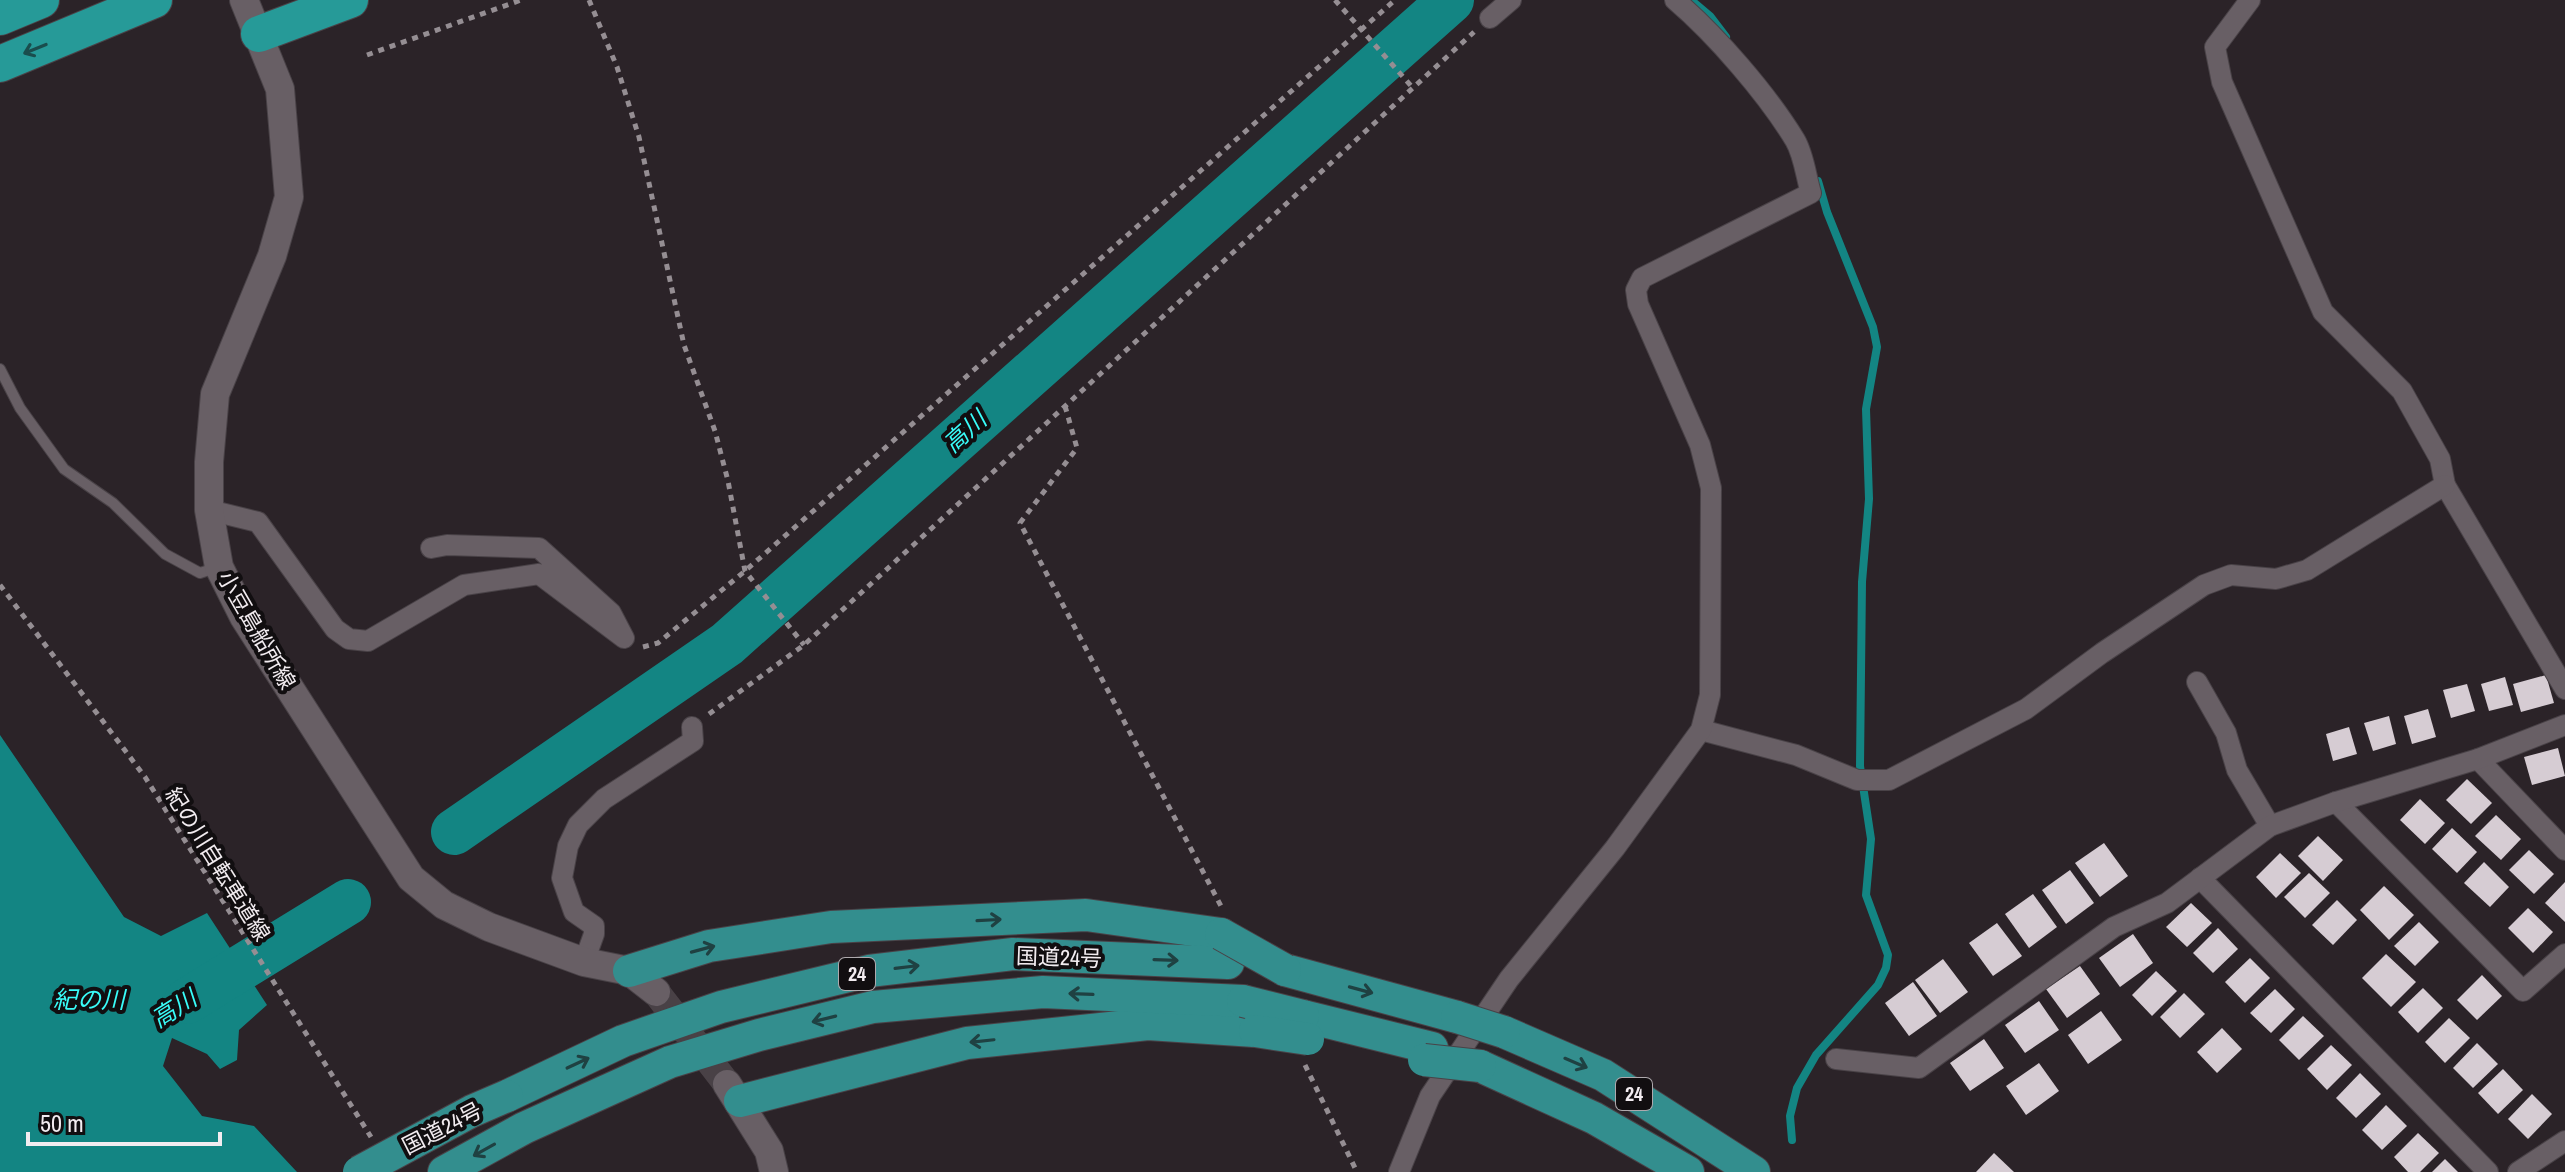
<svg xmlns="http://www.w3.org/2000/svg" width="2565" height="1172" viewBox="0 0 2565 1172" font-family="'Archivo Narrow','Noto Sans JP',sans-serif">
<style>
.water{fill:#138583}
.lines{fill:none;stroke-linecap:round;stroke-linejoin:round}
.stream{stroke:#138583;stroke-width:8}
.river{stroke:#138583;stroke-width:46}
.building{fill:#d6ccd3}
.secondary-tunnel{stroke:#494146;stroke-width:28;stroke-dasharray:28 14;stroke-linecap:butt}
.service-casing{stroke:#494247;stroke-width:12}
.minor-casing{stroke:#494247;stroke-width:22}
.secondary-casing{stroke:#494247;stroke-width:30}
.trunk-casing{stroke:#494247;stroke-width:34}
.motorway-casing{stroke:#494247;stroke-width:38}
.path{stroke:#958e93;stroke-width:5;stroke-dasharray:6 6;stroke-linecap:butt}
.service{stroke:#685f65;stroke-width:10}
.minor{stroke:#685f65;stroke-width:20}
.secondary{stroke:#685f65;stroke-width:28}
.trunk{stroke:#338e8e;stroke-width:32}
.motorway{stroke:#269a98;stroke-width:36}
.trunk-bridge-casing{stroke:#494247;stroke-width:34;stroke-linecap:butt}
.trunk-bridge{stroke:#338e8e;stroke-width:32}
.oneway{stroke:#1a4d4d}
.oneway2{stroke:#1f4142}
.labels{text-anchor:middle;stroke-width:8;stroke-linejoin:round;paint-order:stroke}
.shield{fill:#110e10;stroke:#aea9ad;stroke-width:2}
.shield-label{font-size:20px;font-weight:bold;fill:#f2ecf0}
.street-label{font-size:22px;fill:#f2ecf0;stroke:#110e10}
.water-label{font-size:24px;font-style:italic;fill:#39fcf9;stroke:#110e10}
</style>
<rect width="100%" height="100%" fill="#2b2328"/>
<path class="water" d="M 0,735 L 124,917 L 161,936 L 207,913 L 267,1005 L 239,1030 L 237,1060 L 220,1069 L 207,1054 L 172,1038 L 163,1066 L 202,1116 L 254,1126 L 297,1172 L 0,1172 Z"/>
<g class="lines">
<g class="stream">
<path d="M 1691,0 L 1710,16 L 1726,37"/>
<path d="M 1792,1140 L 1790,1116 L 1797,1088 L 1816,1055 L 1878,985 L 1886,968 L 1888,955 L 1866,895 L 1871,839 L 1860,766 L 1862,582 L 1869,499 L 1866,409 L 1877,347 L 1873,327 L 1827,212 L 1818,181"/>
</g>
<g class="river">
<path d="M 454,832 L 727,644 L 1451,0"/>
<path d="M 187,1001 L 348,902"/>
</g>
</g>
<g class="building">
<path d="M 2546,675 L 2554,703 L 2521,712 L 2513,684 Z"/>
<path d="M 2505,677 L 2513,705 L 2489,711 L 2481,684 Z"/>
<path d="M 2467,684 L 2475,711 L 2451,718 L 2443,690 Z"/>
<path d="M 2428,709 L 2436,737 L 2412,744 L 2404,716 Z"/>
<path d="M 2389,716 L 2396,744 L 2373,751 L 2364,723 Z"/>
<path d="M 2349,727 L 2357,754 L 2333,761 L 2326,734 Z"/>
<path d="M 2558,748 L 2565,776 L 2532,785 L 2524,757 Z"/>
<path d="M 2467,779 L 2492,803 L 2471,824 L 2446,800 Z"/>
<path d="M 2420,799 L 2445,823 L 2425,844 L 2400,820 Z"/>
<path d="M 2496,815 L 2521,839 L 2501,860 L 2475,836 Z"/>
<path d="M 2452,828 L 2477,852 L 2457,873 L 2432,849 Z"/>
<path d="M 2318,836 L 2343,860 L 2323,881 L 2298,856 Z"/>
<path d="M 2104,843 L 2128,876 L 2100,897 L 2075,863 Z"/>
<path d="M 2529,850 L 2554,874 L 2534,894 L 2509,870 Z"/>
<path d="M 2280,853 L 2301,873 L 2276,898 L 2256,877 Z"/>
<path d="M 2484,862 L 2509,887 L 2490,907 L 2464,883 Z"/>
<path d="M 2070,870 L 2094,903 L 2066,924 L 2042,890 Z"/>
<path d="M 2309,873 L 2330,893 L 2305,918 L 2284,897 Z"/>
<path d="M 2565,882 L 2565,922 L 2545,903 Z"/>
<path d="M 2384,886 L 2414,915 L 2389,940 L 2360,910 Z"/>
<path d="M 2033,894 L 2057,927 L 2029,948 L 2005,914 Z"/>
<path d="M 2337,900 L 2357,920 L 2333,945 L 2312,925 Z"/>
<path d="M 2191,903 L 2212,923 L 2187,947 L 2166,927 Z"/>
<path d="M 2528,908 L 2553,932 L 2533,953 L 2508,928 Z"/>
<path d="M 2419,922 L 2439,942 L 2415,966 L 2394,946 Z"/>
<path d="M 1997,923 L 2022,956 L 1993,976 L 1969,943 Z"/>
<path d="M 2218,928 L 2238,949 L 2213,973 L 2193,953 Z"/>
<path d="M 2133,934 L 2153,963 L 2120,987 L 2099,958 Z"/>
<path d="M 2386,954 L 2416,982 L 2391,1007 L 2362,978 Z"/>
<path d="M 2250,958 L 2270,978 L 2245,1003 L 2225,982 Z"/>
<path d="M 1943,959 L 1968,992 L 1940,1013 L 1915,980 Z"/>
<path d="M 2080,966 L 2100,994 L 2067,1018 L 2046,989 Z"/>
<path d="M 2156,971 L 2177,991 L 2152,1016 L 2132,995 Z"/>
<path d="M 2482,975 L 2502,996 L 2477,1020 L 2457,1000 Z"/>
<path d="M 1913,982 L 1937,1016 L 1909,1036 L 1885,1003 Z"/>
<path d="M 2423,988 L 2443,1008 L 2418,1033 L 2398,1012 Z"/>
<path d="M 2275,989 L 2295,1009 L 2271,1033 L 2250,1013 Z"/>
<path d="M 2184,993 L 2205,1014 L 2180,1038 L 2160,1017 Z"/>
<path d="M 2039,1001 L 2059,1030 L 2025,1053 L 2005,1025 Z"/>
<path d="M 2101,1011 L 2122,1040 L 2088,1064 L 2068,1035 Z"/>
<path d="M 2303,1016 L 2324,1036 L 2299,1060 L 2279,1040 Z"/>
<path d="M 2449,1018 L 2470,1038 L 2445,1063 L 2425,1042 Z"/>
<path d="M 2222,1028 L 2242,1049 L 2217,1073 L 2197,1052 Z"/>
<path d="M 1984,1039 L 2004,1068 L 1970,1091 L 1950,1063 Z"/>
<path d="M 2477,1043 L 2498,1064 L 2473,1088 L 2453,1068 Z"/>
<path d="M 2331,1045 L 2352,1065 L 2327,1090 L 2307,1069 Z"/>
<path d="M 2039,1063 L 2059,1091 L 2026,1115 L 2006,1086 Z"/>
<path d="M 2503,1069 L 2523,1090 L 2498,1114 L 2478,1093 Z"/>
<path d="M 2360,1073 L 2381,1094 L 2356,1118 L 2336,1098 Z"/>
<path d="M 2532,1094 L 2552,1114 L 2528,1139 L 2508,1119 Z"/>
<path d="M 2386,1105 L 2407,1126 L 2382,1150 L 2362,1130 Z"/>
<path d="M 2418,1133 L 2439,1153 L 2420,1172 L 2408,1172 L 2394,1157 Z"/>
<path d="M 1994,1153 L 2014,1172 L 1976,1172 Z"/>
<path d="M 2445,1159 L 2458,1172 L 2432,1172 Z"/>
</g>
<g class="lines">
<path class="secondary-tunnel" d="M 656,992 L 727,1084"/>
<defs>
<path id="service" d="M 0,369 L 20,408 L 64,469 L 113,503 L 165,554 L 200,573 L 218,567"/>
<g id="minor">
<path d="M 2250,0 L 2215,47 L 2222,82 L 2323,312 L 2402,391 L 2440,459 L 2445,485 L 2565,689"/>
<path d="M 1490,18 L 1511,0"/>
<path d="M 209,510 L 258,522 L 335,629 L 349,639 L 368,641 L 464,585 L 539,574 L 624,638 L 611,613 L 539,548 L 447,545 L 431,548"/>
<path d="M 2197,682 L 2226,733 L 2237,770 L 2270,826"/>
<path d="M 1701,730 L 1796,755 L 1857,780 L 1889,780 L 2026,709 L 2102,653 L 2204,585 L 2231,575 L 2276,579 L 2307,570 L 2445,485"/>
<path d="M 2478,759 L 2565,850"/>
<path d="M 2336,802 L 2523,991 L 2565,954"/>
<path d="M 2200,878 L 2488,1172"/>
<path d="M 584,962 L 594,934 L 594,926 L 574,912 L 562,878 L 568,846 L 578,825 L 604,799 L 693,741 L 692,727"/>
<path d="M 1836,1059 L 1919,1068 L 2114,927 L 2167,903 L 2270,826 L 2336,802 L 2478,759 L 2565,725"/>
<path d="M 1399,1172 L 1430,1096 L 1509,979 L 1615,848 L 1701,730 L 1710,695 L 1711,488 L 1700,445 L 1638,304 L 1636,290 L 1642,278 L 1811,193 C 1806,177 1804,155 1795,140 C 1767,94 1716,35 1675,0"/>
<path d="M 2518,1172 L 2565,1141"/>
</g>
<g id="secondary">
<path d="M 244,0 L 280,89 L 289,197 L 272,256 L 215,394 L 209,462 L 209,510 L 219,567 L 244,617 L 411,878 L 444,905 L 489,927 L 584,962 L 629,971 L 656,992"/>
<path d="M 727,1084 L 769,1151 L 774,1172"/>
</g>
<g id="trunk">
<path d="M 1285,970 L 1457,1017"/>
<path d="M 629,971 L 709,946 L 831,927 L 1086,915 L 1221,934"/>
<path d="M 1303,1016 L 1432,1048"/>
<path d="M 1504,1032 L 1603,1075 L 1754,1172"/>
<path d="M 1480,1066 L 1594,1118 L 1688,1172"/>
<path d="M 507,1096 L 623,1041 L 721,1007 L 869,971 L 1013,954 L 1228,963"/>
<path d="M 740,1101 L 967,1043 L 1148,1024 L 1255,1031"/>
<path d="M 444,1172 L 524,1128 L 670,1062 L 759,1035 L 873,1007 L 1043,992 L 1243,1001"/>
</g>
<g id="motorway">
<path d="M 0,17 L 41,0"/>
<path d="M 259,34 L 350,0"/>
<path d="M 0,64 L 154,0"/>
</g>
</defs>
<use href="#service" class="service-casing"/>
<use href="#minor" class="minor-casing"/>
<use href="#secondary" class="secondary-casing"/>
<use href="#trunk" class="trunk-casing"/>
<use href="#motorway" class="motorway-casing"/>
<g class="path">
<path d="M 589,0 L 617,67 L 639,137 L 684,345 L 715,431 L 728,481 L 745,571 L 804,645"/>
<path d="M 1335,0 L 1413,88"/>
<path d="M 367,55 L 521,0"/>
<path d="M 1065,406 L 1077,448 L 1020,523 L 1222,908"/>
<path d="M 0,585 L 145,777 L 371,1137"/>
<path d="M 643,647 L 658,643 L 745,571 L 1395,0"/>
<path d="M 709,714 L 804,645 L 1474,32"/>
<path d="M 1305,1065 L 1357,1172"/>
</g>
<use href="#service" class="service"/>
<use href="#minor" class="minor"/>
<use href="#secondary" class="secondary"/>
<use href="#trunk" class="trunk"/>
<use href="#motorway" class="motorway"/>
<defs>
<g id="trunk-bridge">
<path d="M 1221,934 L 1285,970"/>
<path d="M 1243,1001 L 1303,1016"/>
<path d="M 1457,1017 L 1504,1032"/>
<path d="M 1255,1031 L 1308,1039"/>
<path d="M 1424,1060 L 1480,1066"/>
<path d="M 359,1172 L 472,1111 L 507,1096"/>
</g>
</defs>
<use href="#trunk-bridge" class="trunk-bridge-casing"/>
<use href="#trunk-bridge" class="trunk-bridge"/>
</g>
<defs><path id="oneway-shaft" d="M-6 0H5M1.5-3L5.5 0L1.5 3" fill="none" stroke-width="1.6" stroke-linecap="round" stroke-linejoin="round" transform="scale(2)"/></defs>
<use class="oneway" href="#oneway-shaft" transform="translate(35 49) rotate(158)"/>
<g class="oneway2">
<use href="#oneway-shaft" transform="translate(989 920) rotate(-3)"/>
<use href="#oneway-shaft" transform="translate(703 949) rotate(-15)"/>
<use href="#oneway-shaft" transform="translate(1166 960) rotate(2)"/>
<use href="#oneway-shaft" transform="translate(907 967) rotate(-7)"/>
<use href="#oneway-shaft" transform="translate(1361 990) rotate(15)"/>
<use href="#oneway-shaft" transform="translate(1081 994) rotate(-178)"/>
<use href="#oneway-shaft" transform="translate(824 1019) rotate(166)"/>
<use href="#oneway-shaft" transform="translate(982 1041) rotate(174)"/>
<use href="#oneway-shaft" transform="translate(578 1063) rotate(-25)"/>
<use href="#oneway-shaft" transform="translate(1576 1063) rotate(23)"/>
<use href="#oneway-shaft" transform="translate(484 1150) rotate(151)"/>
</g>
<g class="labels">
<g class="shield">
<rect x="839" y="958" width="36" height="32" rx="6"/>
<rect x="1616" y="1078" width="36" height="32" rx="6"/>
</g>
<g class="shield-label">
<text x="857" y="981">24</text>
<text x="1634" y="1101">24</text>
</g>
<g class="street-label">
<text transform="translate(257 630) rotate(60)" y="8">小豆島船所線</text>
<text transform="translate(218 864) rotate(58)" y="8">紀の川自転車道線</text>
<text transform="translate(1059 957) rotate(2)" y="8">国道24号</text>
<text transform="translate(442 1128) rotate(-27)" y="8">国道24号</text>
</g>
<g class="water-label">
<text transform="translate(965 432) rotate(-42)" y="8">高川</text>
<text x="89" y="1008">紀の川</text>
<text transform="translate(174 1009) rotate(-32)" y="8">高川</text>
</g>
</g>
<path d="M28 1132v12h192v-12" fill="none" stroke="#f2ecf0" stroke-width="4"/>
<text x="40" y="1132" font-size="24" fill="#f2ecf0" stroke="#110e10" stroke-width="6" paint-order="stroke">50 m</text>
</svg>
